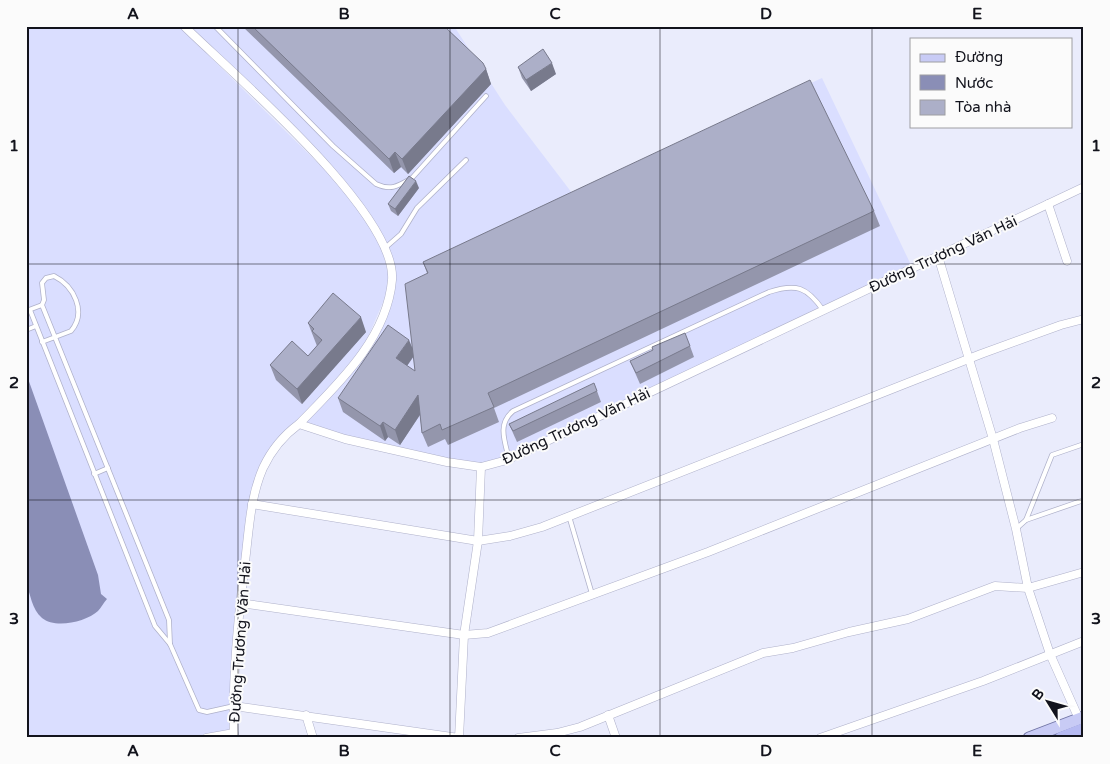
<svg xmlns="http://www.w3.org/2000/svg" width="1110" height="764" viewBox="0 0 1110 764" font-family="'Varela Round',sans-serif">
<style>
.built{fill:#dadeff}
.water{fill:#8a8eb6}
.lines{fill:none;stroke-linecap:round;stroke-linejoin:round}
.service-casing{stroke:#afb1ca;stroke-width:5.5}
.minor-casing{stroke:#afb1ca;stroke-width:9}
.primary-casing{stroke:#7074a4;stroke-width:13}
.trunk-casing{stroke:#7074a4;stroke-width:14}
.service{stroke:#fff;stroke-width:4}
.minor{stroke:#fff;stroke-width:8}
.primary{stroke:#c8cbf5;stroke-width:11}
.trunk{stroke:#b6baf2;stroke-width:12}
.wall{fill:#9496ac;fill-rule:evenodd}
.shaded-wall{fill:#787a8c}
.building{fill:#acafc8;stroke:#787a8c}
.grid{fill:none;stroke:#12131c;stroke-width:1;stroke-opacity:0.55}
.labels{text-anchor:middle;stroke-width:4;stroke-linejoin:round;paint-order:stroke}
.street-label{font-size:15px;fill:#12131c;stroke:#fbfbfb}
.neatline{fill:none;stroke:#12131c;stroke-width:2}
.grid-label{font-size:16px;text-anchor:middle;font-weight:bold;fill:#12131c}
</style>
<rect width="100%" height="100%" fill="#eaecfc"/>
<g class="built">
<path d="M 26,26 L 179,26 L 326,171 L 361,212 L 382,249 L 389,278 L 387,293 L 365,344 L 327,391 L 282,434 L 261,464 L 248,504 L 237,603 L 231,730 L 188,738 L 26,738 Z"/>
<path d="M 189,26 L 454,26 L 505,105 L 572,193 L 822,78 L 911,265 L 505,457 L 481,463 L 448,459 L 347,436 L 305,423 L 332,395 L 385,317 L 393,295 L 395,277 L 393,261 L 387,243 L 366,208 L 331,166 Z"/>
</g>
<path class="water" d="M 26,373 L 98,575 L 101,594 L 107,599 C 104,602 101,608 98,611 C 86,622 55,629 42,618 C 32,610 30,593 26,582 Z"/>
<g class="lines">
<defs>
<g id="service">
<path d="M 215,26 L 333,146 L 376,184 C 391,191 398,186 412,178 L 486,96"/>
<path d="M 385,248 L 401,234 L 417,208 L 466,160"/>
<path d="M 30,310 L 155,626 L 170,644 L 199,710 L 207,712 L 234,706"/>
<path d="M 26,311 L 42,305"/>
<path d="M 26,330 L 36,326"/>
<path d="M 42,342 L 71,331 C 87,312 74,286 54,276 L 46,278 L 42,283 L 44,300 L 42,305 C 85,410 127,515 169,620 L 170,644"/>
<path d="M 509,459 C 505,442 497,424 513,411 L 769,292 C 796,283 807,287 823,310"/>
<path d="M 94,474 L 108,468"/>
<path d="M 569,516 L 592,594"/>
<path d="M 1026,520 L 1084,500"/>
<path d="M 1016,529 L 1026,520 L 1052,455 L 1084,444"/>
</g>
<g id="minor">
<path d="M 184,26 C 233,74 397,213 392,280 C 387,339 337,385 299,424"/>
<path d="M 1048,204 L 1067,261"/>
<path d="M 938,256 L 993,439 L 1016,529 L 1028,588 L 1050,654 L 1079,719"/>
<path d="M 252,504 L 478,541 L 510,536 L 542,527 L 981,354 L 1061,325 L 1084,319"/>
<path d="M 240,603 L 464,635 L 488,633 L 708,552 L 1020,428 L 1052,418"/>
<path d="M 234,706 L 459,738 L 464,635 L 478,541 L 481,467"/>
<path d="M 306,715 L 313,738"/>
<path d="M 608,715 L 616,738"/>
<path d="M 206,738 L 234,733"/>
<path d="M 234,738 C 232,679 238,620 245,562 C 249,530 250,498 263,468 C 271,451 284,435 299,424 L 345,439 L 447,462 L 481,467 L 507,460 L 1084,187"/>
<path d="M 518,738 L 557,733 L 580,727 L 763,653 L 793,648 L 849,632 L 908,619 L 995,586 L 1028,588 L 1084,572"/>
<path d="M 820,738 L 983,681 L 1084,641"/>
</g>
<path id="primary" d="M 1029,738 L 1084,717"/>
<path id="trunk" d="M 1061,738 L 1084,729"/>
</defs>
<use href="#service" class="service-casing"/>
<use href="#minor" class="minor-casing"/>
<use href="#primary" class="primary-casing"/>
<use href="#trunk" class="trunk-casing"/>
<use href="#service" class="service"/>
<use href="#minor" class="minor"/>
<use href="#primary" class="primary"/>
<use href="#trunk" class="trunk"/>
</g>
<g class="wall">
<path d="M 242,26 L 444,26 L 486,69 L 491,84 L 408,174 L 401,167 L 394,173 Z"/>
<path d="M 518,67 L 556,74 L 531,91 L 522,78 Z"/>
<path d="M 419,188 L 398,216 L 391,211 L 388,204 Z"/>
<path d="M 874,211 L 880,226 L 494,408 L 499,422 L 448,445 L 445,439 L 428,447 L 422,433 L 420,415 L 400,445 L 388,437 L 385,441 L 343,412 L 338,398 L 413,348 L 427,273 L 423,262 ZM 414,356 L 415,371 L 407,366 Z"/>
<path d="M 308,323 L 366,332 L 302,404 L 276,380 L 270,365 L 308,356 L 317,346 Z"/>
<path d="M 690,346 L 694,357 L 640,384 L 630,361 Z"/>
<path d="M 597,391 L 601,402 L 517,442 L 509,424 Z"/>
</g>
<g class="shaded-wall">
<path d="M 552,63 L 556,74 L 531,91 L 526,80 Z"/>
<path d="M 486,69 L 491,84 L 408,174 L 402,159 Z"/>
<path d="M 395,152 L 401,167 L 394,173 L 389,159 Z"/>
<path d="M 416,181 L 419,188 L 398,216 L 395,209 Z"/>
<path d="M 361,317 L 366,332 L 302,404 L 297,389 Z"/>
<path d="M 409,340 L 415,354 L 402,373 L 396,358 Z"/>
<path d="M 418,395 L 423,410 L 400,445 L 395,430 Z"/>
<path d="M 383,422 L 388,437 L 385,441 L 380,426 Z"/>
</g>
<g class="building">
<path d="M 252,26 L 444,26 L 483,63 L 486,69 L 402,159 L 395,152 L 389,159 Z"/>
<path d="M 543,49 L 552,63 L 526,80 L 518,67 Z"/>
<path d="M 810,80 L 874,211 L 488,393 L 494,407 L 442,430 L 440,424 L 422,433 L 418,395 L 395,430 L 383,422 L 380,426 L 338,398 L 388,325 L 409,340 L 396,358 L 415,371 L 405,284 L 428,273 L 423,262 Z"/>
<path d="M 409,176 L 416,181 L 395,209 L 388,204 Z"/>
<path d="M 333,293 L 361,317 L 297,389 L 270,365 L 292,341 L 308,356 L 322,340 L 312,331 L 314,329 L 308,323 Z"/>
<path d="M 685,333 L 690,346 L 636,373 L 630,361 L 653,350 L 652,347 Z"/>
<path d="M 594,383 L 597,391 L 513,431 L 509,424 Z"/>
</g>
<path class="grid" d="M 238,26 L 238,738M 450,26 L 450,738M 660,26 L 660,738M 872,26 L 872,738M 26,264 L 1084,264M 26,500 L 1084,500"/>
<g class="labels">
<g class="street-label">
<text transform="translate(943 254) rotate(-25)" y="5">Đường Trương Văn Hải</text>
<text transform="translate(576 426) rotate(-25)" y="5">Đường Trương Văn Hải</text>
<text transform="translate(240 642) rotate(-86)" y="5">Đường Trương Văn Hải</text>
</g>
</g>
<rect width="1110" height="764" fill="none" stroke="#fbfbfb" stroke-width="55"/>
<rect x="910" y="38" width="162" height="90" fill="#fbfbfb" stroke="#9e9ea2"/>
<rect x="920" y="54" width="25" height="8" fill="#c8cbf5" stroke="#9e9ea2"/>
<text x="955" y="62" font-size="15" fill="#12131c">Đường</text>
<rect x="920" y="75" width="25" height="15" fill="#8a8eb6" stroke="#9e9ea2"/>
<text x="955" y="88" font-size="15" fill="#12131c">Nước</text>
<rect x="920" y="100" width="25" height="15" fill="#acafc8" stroke="#9e9ea2"/>
<text x="955" y="112" font-size="15" fill="#12131c">Tòa nhà</text>
<g transform="translate(1048 702) rotate(307)" stroke="#fbfbfb" stroke-width="4" paint-order="stroke">
<path d="M0-4L9 19L0 12L-9 19Z" fill="#12131c"/>
<text y="-8" font-size="14" font-weight="bold" text-anchor="middle" fill="#12131c">B</text>
</g>
<rect x="28" y="28" width="1054" height="708" class="neatline"/>
<g class="grid-label">
<text x="133" y="19">A</text>
<text x="344" y="19">B</text>
<text x="555" y="19">C</text>
<text x="766" y="19">D</text>
<text x="977" y="19">E</text>
<text x="14" y="151">1</text>
<text x="1096" y="151">1</text>
<text x="14" y="388">2</text>
<text x="1096" y="388">2</text>
<text x="14" y="624">3</text>
<text x="1096" y="624">3</text>
<text x="133" y="756">A</text>
<text x="344" y="756">B</text>
<text x="555" y="756">C</text>
<text x="766" y="756">D</text>
<text x="977" y="756">E</text>
</g>
</svg>
